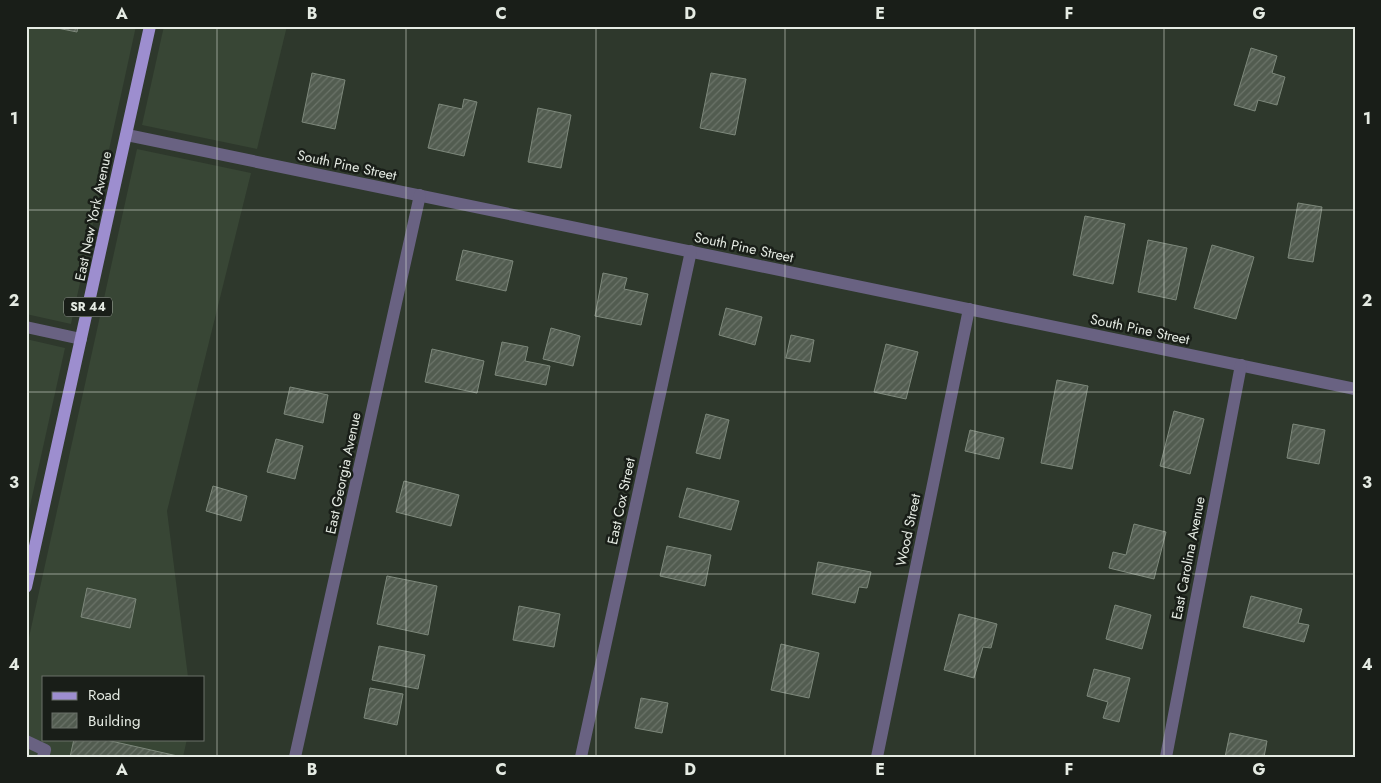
<svg xmlns="http://www.w3.org/2000/svg" width="1381" height="783" viewBox="0 0 1381 783" font-family="Jost,sans-serif">
<style>
.built{fill:#384635}
.building{fill:url(#building-hatch);stroke:#7d887b}
.lines{fill:none;stroke-linecap:round;stroke-linejoin:round}
.service{stroke:#696282;stroke-width:12}
.minor{stroke:#696282;stroke-width:12}
.primary{stroke:#9d8ecf;stroke-width:12}
.grid{fill:none;stroke:#e5ebe3;stroke-width:1;stroke-opacity:0.55}
.labels{text-anchor:middle;stroke-width:5;stroke-linejoin:round;paint-order:stroke}
.shield{fill:#191e18;stroke:#a8aea6;stroke-width:1}
.shield-label{font-size:12px;font-weight:bold;fill:#e5ebe3}
.street-label{font-size:14px;fill:#e5ebe3;stroke:#191e18}
.neatline{fill:none;stroke:#e5ebe3;stroke-width:2}
.grid-label{font-size:16px;text-anchor:middle;font-weight:bold;fill:#e5ebe3}
</style>
<defs>
<pattern id="building-hatch" width="6" height="6" patternUnits="userSpaceOnUse" patternTransform="scale(1.25)"><rect width="6" height="6" fill="#525c50"/><path d="M-1 1l2-2M0 6l6-6M5 7l2-2" fill="none" stroke="#6b7469"/></pattern>
</defs>
<rect width="100%" height="100%" fill="#2e382c"/>
<g class="built">
<path d="M 26,26 L 136,26 L 71,324 L 26,314 Z"/>
<path d="M 164,26 L 287,26 L 257,149 L 142,125 Z"/>
<path d="M 137,149 L 251,173 L 167,511 L 188,677 L 44,677 L 44,739 L 187,739 L 183,757 L 26,757 L 26,651 Z"/>
<path d="M 26,339 L 65,348 L 26,524 Z"/>
</g>
<g class="building">
<path d="M 47,26 L 78,26 L 77,32 Z"/>
<path d="M 1251,48 L 1277,56 L 1272,73 L 1285,77 L 1277,105 L 1258,100 L 1255,111 L 1234,105 Z"/>
<path d="M 312,73 L 345,80 L 335,129 L 302,122 Z"/>
<path d="M 711,73 L 746,79 L 735,135 L 700,128 Z"/>
<path d="M 464,99 L 477,102 L 464,156 L 428,148 L 439,104 L 462,109 Z"/>
<path d="M 538,108 L 571,115 L 561,168 L 528,162 Z"/>
<path d="M 1298,203 L 1322,207 L 1313,262 L 1288,258 Z"/>
<path d="M 1085,216 L 1125,224 L 1113,284 L 1073,275 Z"/>
<path d="M 1148,240 L 1187,248 L 1176,300 L 1138,292 Z"/>
<path d="M 1212,245 L 1254,257 L 1236,319 L 1194,308 Z"/>
<path d="M 463,250 L 513,261 L 506,291 L 456,280 Z"/>
<path d="M 603,273 L 627,278 L 624,289 L 648,294 L 641,325 L 595,316 Z"/>
<path d="M 726,308 L 762,317 L 755,345 L 719,335 Z"/>
<path d="M 551,328 L 580,336 L 573,366 L 543,359 Z"/>
<path d="M 791,335 L 814,340 L 810,362 L 786,358 Z"/>
<path d="M 502,342 L 528,347 L 525,361 L 550,366 L 546,385 L 495,375 Z"/>
<path d="M 886,344 L 918,352 L 906,399 L 874,392 Z"/>
<path d="M 432,349 L 484,361 L 477,393 L 425,382 Z"/>
<path d="M 1057,380 L 1088,386 L 1072,469 L 1041,463 Z"/>
<path d="M 290,387 L 328,395 L 323,423 L 284,414 Z"/>
<path d="M 1174,411 L 1204,419 L 1190,474 L 1160,466 Z"/>
<path d="M 706,414 L 729,420 L 720,459 L 696,453 Z"/>
<path d="M 1293,424 L 1325,430 L 1319,464 L 1287,458 Z"/>
<path d="M 970,430 L 1004,438 L 999,459 L 965,451 Z"/>
<path d="M 276,439 L 303,446 L 295,479 L 267,472 Z"/>
<path d="M 404,481 L 459,495 L 451,526 L 396,512 Z"/>
<path d="M 213,486 L 247,496 L 241,521 L 206,511 Z"/>
<path d="M 687,488 L 739,501 L 731,530 L 679,517 Z"/>
<path d="M 1134,524 L 1166,532 L 1154,579 L 1109,568 L 1113,552 L 1126,555 Z"/>
<path d="M 667,546 L 711,555 L 705,586 L 660,576 Z"/>
<path d="M 818,562 L 871,572 L 867,588 L 859,587 L 855,603 L 812,594 Z"/>
<path d="M 387,576 L 437,586 L 428,635 L 377,624 Z"/>
<path d="M 87,588 L 136,599 L 130,628 L 81,617 Z"/>
<path d="M 1251,596 L 1302,609 L 1298,623 L 1309,625 L 1304,642 L 1243,627 Z"/>
<path d="M 1115,605 L 1151,615 L 1142,649 L 1106,639 Z"/>
<path d="M 519,606 L 560,614 L 554,647 L 513,640 Z"/>
<path d="M 959,614 L 997,624 L 991,648 L 983,647 L 974,678 L 944,670 Z"/>
<path d="M 781,644 L 819,653 L 809,698 L 771,690 Z"/>
<path d="M 379,646 L 425,655 L 418,689 L 372,680 Z"/>
<path d="M 1094,669 L 1130,678 L 1119,722 L 1103,718 L 1108,702 L 1087,696 Z"/>
<path d="M 370,688 L 403,694 L 397,725 L 364,718 Z"/>
<path d="M 641,698 L 668,703 L 662,733 L 635,728 Z"/>
<path d="M 1230,733 L 1267,741 L 1264,757 L 1225,757 Z"/>
<path d="M 74,739 L 102,739 L 182,757 L 70,757 Z"/>
</g>
<g class="lines">
<path class="service" d="M 26,741 L 45,750 L 43,757"/>
<g class="minor">
<path d="M 127,135 L 1355,389"/>
<path d="M 26,327 L 81,339"/>
<path d="M 295,757 L 420,195"/>
<path d="M 581,757 L 691,251"/>
<path d="M 877,757 L 969,309"/>
<path d="M 1166,757 L 1241,365"/>
</g>
<path class="primary" d="M 26,587 L 150,26"/>
</g>
<path class="grid" d="M 217,26 L 217,757M 406,26 L 406,757M 596,26 L 596,757M 785,26 L 785,757M 975,26 L 975,757M 1164,26 L 1164,757M 26,210 L 1355,210M 26,392 L 1355,392M 26,574 L 1355,574"/>
<g class="labels">
<rect class="shield" x="64" y="297.5" width="48" height="19" rx="4"/>
<g class="shield-label">
<text x="88" y="311">SR 44</text>
</g>
<g class="street-label">
<text transform="translate(347 165) rotate(12)" y="5">South Pine Street</text>
<text transform="translate(93 216) rotate(-78)" y="5">East New York Avenue</text>
<text transform="translate(744 247) rotate(12)" y="5">South Pine Street</text>
<text transform="translate(1140 329) rotate(12)" y="5">South Pine Street</text>
<text transform="translate(343 473) rotate(-78)" y="5">East Georgia Avenue</text>
<text transform="translate(621 501) rotate(-78)" y="5">East Cox Street</text>
<text transform="translate(908 530) rotate(-78)" y="5">Wood Street</text>
<text transform="translate(1188 558) rotate(-79)" y="5">East Carolina Avenue</text>
</g>
</g>
<rect width="1381" height="783" fill="none" stroke="#191e18" stroke-width="55"/>
<rect x="42" y="676" width="162" height="65" fill="#191e18" stroke="#6b7069"/>
<rect x="52" y="692" width="25" height="8" fill="#9d8ecf" stroke="#6b7069"/>
<text x="88" y="700" font-size="15" fill="#e5ebe3">Road</text>
<rect x="52" y="713" width="25" height="15" fill="url(#building-hatch)" stroke="#6b7069"/>
<text x="88" y="726" font-size="15" fill="#e5ebe3">Building</text>
<rect x="28" y="28" width="1326" height="728" class="neatline"/>
<g class="grid-label">
<text x="122" y="19">A</text>
<text x="312" y="19">B</text>
<text x="501" y="19">C</text>
<text x="690" y="19">D</text>
<text x="880" y="19">E</text>
<text x="1069" y="19">F</text>
<text x="1259" y="19">G</text>
<text x="14" y="124">1</text>
<text x="1367" y="124">1</text>
<text x="14" y="306">2</text>
<text x="1367" y="306">2</text>
<text x="14" y="488">3</text>
<text x="1367" y="488">3</text>
<text x="14" y="670">4</text>
<text x="1367" y="670">4</text>
<text x="122" y="775">A</text>
<text x="312" y="775">B</text>
<text x="501" y="775">C</text>
<text x="690" y="775">D</text>
<text x="880" y="775">E</text>
<text x="1069" y="775">F</text>
<text x="1259" y="775">G</text>
</g>
</svg>
